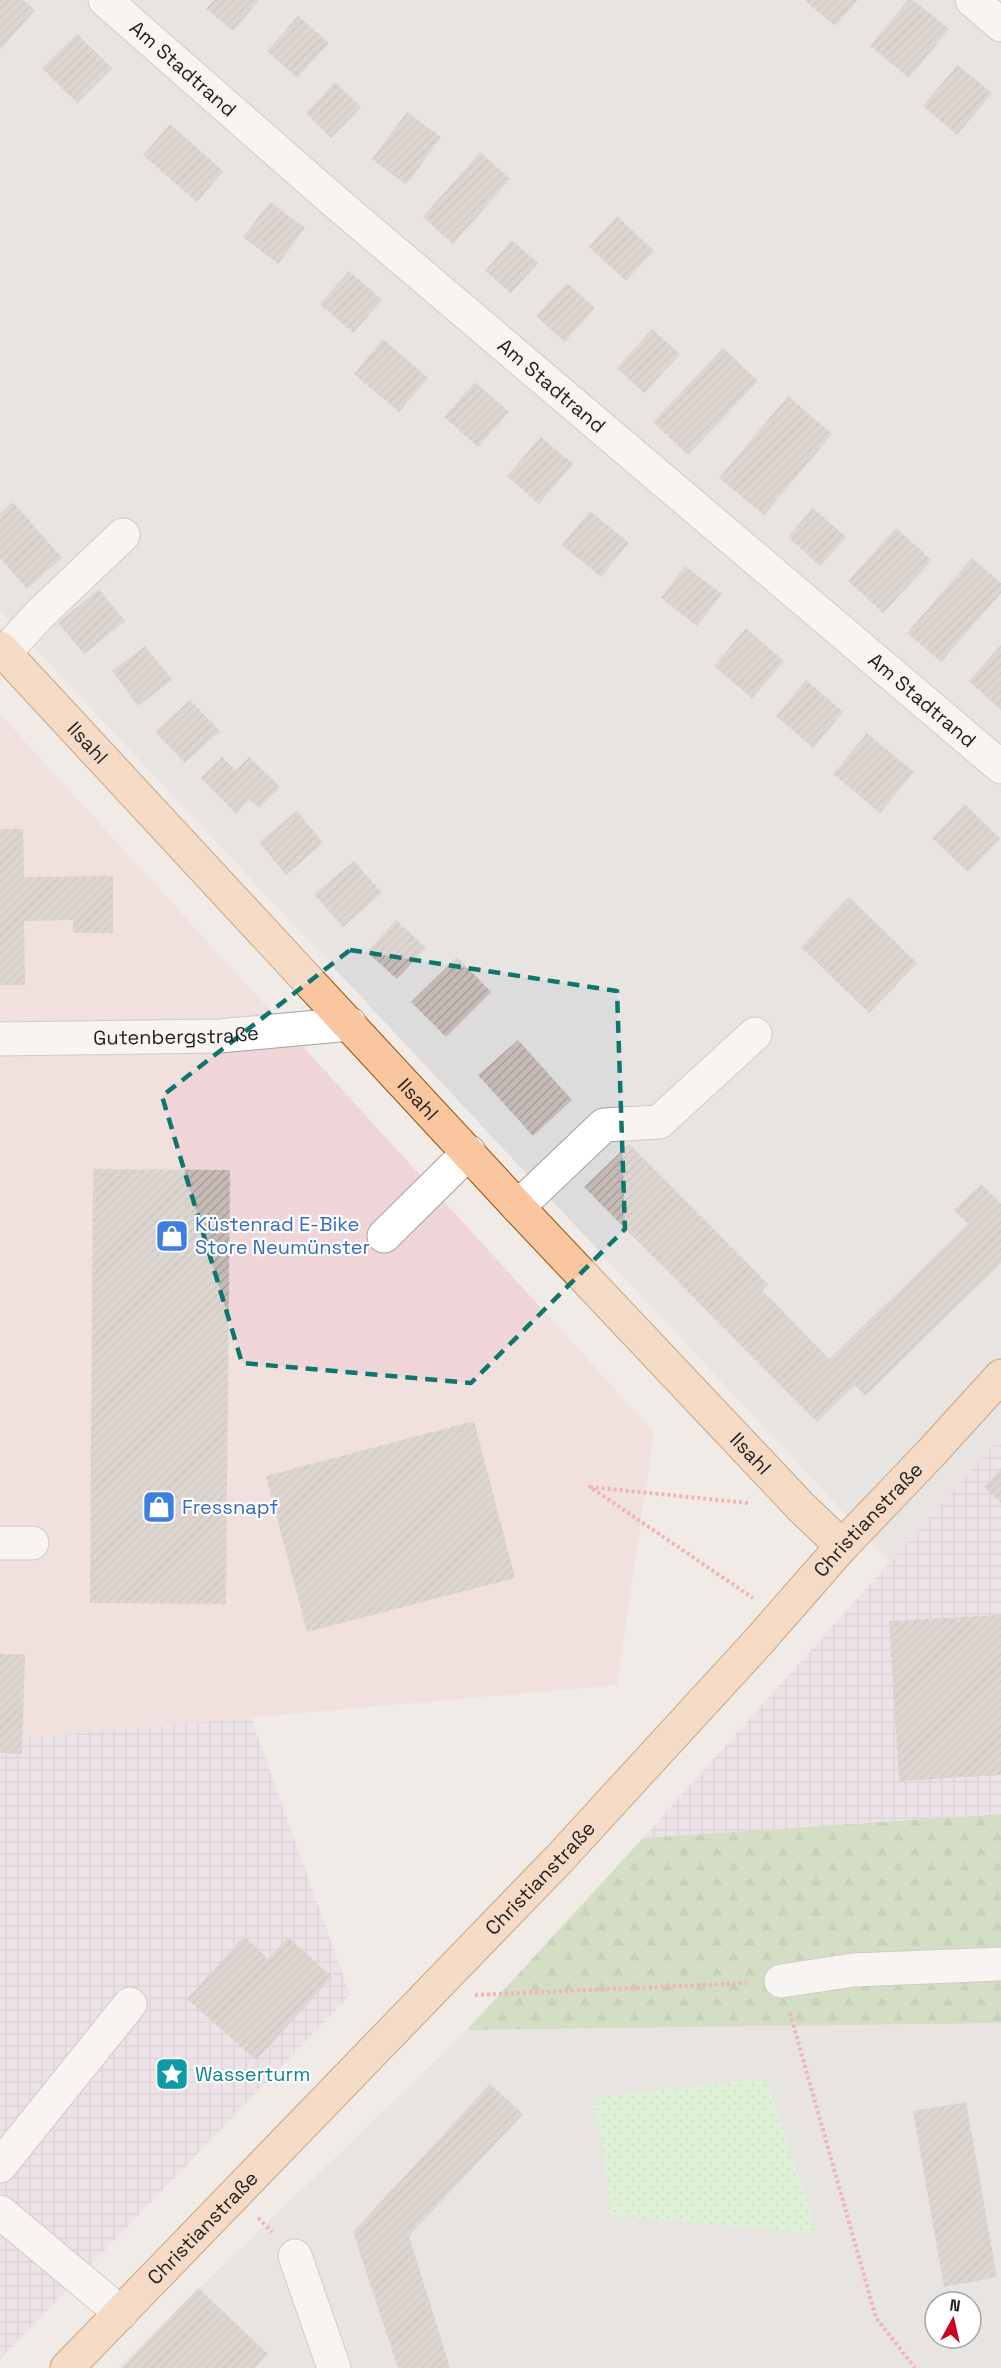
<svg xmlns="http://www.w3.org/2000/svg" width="1001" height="2368" viewBox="0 0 1001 2368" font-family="'Space Grotesk',sans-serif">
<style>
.residential{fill:#dddcdc;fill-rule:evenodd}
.commercial{fill:#f0d5d8}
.industrial{fill:url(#industrial-grid)}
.forest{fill:url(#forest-firs)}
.park{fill:url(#park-dots)}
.building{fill:url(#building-hatch)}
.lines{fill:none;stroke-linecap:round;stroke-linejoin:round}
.minor-casing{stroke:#a3a3a3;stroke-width:35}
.major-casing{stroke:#985003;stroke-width:35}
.path{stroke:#f86f75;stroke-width:4;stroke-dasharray:3 3;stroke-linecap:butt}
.minor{stroke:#fff;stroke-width:33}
.major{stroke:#fac6a0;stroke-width:33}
.marked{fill:none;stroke:#0f766e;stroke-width:4.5;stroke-dasharray:12 8;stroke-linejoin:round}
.labels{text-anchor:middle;stroke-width:4.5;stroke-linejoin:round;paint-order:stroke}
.street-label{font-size:20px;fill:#1f1f1f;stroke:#fff}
.shop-label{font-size:20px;fill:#366cbe;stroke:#fff;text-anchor:start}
.culture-label{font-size:20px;fill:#0d838f;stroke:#fff;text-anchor:start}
</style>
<defs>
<pattern id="industrial-grid" width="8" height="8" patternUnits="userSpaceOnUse" patternTransform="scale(1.5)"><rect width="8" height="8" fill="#e9d8e8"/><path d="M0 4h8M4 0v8" fill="none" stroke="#c7b9c7"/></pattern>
<pattern id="forest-firs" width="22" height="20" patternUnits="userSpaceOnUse" patternTransform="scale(1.5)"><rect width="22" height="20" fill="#b2ce9b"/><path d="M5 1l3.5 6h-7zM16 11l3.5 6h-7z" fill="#99b085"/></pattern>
<pattern id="park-dots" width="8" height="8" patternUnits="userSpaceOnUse" patternTransform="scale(1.5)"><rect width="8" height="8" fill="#c8f9c4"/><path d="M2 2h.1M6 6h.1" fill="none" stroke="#abd5a8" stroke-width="1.8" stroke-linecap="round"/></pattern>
<pattern id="building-hatch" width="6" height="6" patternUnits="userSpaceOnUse" patternTransform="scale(1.5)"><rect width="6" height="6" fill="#c5bab5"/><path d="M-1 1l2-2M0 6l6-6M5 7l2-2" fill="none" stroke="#a99f9b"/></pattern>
</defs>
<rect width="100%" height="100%" fill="#f0ebe6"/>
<g class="residential">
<path d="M 0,0 L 1001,0 L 1001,1437 L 890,1562 L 0,611 Z"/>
<path d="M 1001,2023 L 1001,2368 L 117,2368 L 467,2030 ZM 935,2302 L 971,2302 L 971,2338 L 935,2338 Z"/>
</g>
<path class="commercial" d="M 0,714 L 654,1432 L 617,1685 L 0,1740 Z"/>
<g class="industrial">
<path d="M 1001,1437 L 1001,1814 L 643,1838 L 890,1562 Z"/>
<path d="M 251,1718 L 350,1995 L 0,2359 L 0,1740 Z"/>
</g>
<path class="forest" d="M 1001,1814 L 1001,2023 L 467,2030 L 643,1838 Z"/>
<path class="park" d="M 766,2078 L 818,2234 L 612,2215 L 594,2098 Z"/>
<g class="building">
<path d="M 0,0 L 23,0 L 35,10 L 0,50 Z"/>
<path d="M 214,0 L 259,0 L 233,31 L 206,9 Z"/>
<path d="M 804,0 L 858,0 L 835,26 Z"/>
<path d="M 908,0 L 913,0 L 949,29 L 909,78 L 870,46 Z"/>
<path d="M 298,16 L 329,43 L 297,78 L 267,51 Z"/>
<path d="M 77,34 L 112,68 L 77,103 L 42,68 Z"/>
<path d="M 957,65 L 992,93 L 957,135 L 923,106 Z"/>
<path d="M 335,82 L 361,107 L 331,138 L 306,113 Z"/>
<path d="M 407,112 L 441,137 L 406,185 L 372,159 Z"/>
<path d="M 170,124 L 223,171 L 197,202 L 143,155 Z"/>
<path d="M 480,152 L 510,179 L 453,244 L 423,217 Z"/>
<path d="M 270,202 L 305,228 L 278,264 L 243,237 Z"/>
<path d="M 617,216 L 654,251 L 626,281 L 589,247 Z"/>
<path d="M 512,240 L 538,263 L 511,293 L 485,271 Z"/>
<path d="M 349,271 L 382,300 L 353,333 L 320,304 Z"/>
<path d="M 567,283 L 595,308 L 565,342 L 536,316 Z"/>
<path d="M 652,329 L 680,354 L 644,393 L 617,368 Z"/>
<path d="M 383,339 L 428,378 L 399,412 L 354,374 Z"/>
<path d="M 723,348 L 758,381 L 688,455 L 653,422 Z"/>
<path d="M 475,382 L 509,412 L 478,447 L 444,417 Z"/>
<path d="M 788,396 L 832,434 L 764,515 L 719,478 Z"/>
<path d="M 541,437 L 573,464 L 539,504 L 507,476 Z"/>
<path d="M 13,502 L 62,558 L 27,589 L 0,558 L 0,514 Z"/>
<path d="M 813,508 L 846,537 L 820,566 L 788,537 Z"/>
<path d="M 590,511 L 629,543 L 601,577 L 562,545 Z"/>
<path d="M 896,528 L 932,560 L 883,613 L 848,581 Z"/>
<path d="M 972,558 L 1001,583 L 1001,593 L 941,662 L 907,633 Z"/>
<path d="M 685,566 L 722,594 L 697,626 L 661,598 Z"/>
<path d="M 99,589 L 125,621 L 84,654 L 58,623 Z"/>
<path d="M 746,628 L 784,661 L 752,698 L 714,666 Z"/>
<path d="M 1001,645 L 1001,710 L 969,681 Z"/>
<path d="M 145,646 L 172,680 L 138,706 L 112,671 Z"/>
<path d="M 806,680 L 843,712 L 813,748 L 776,716 Z"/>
<path d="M 190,700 L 220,731 L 185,763 L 155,732 Z"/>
<path d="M 867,733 L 914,772 L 880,813 L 833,774 Z"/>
<path d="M 222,757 L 236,770 L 249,757 L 280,787 L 259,808 L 250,800 L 236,814 L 201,778 Z"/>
<path d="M 965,804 L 1000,839 L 968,872 L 932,838 Z"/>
<path d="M 297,811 L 323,843 L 286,875 L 259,842 Z"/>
<path d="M 0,829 L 23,829 L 24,877 L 113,876 L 113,933 L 73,933 L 73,920 L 24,921 L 25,985 L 0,985 Z"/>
<path d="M 354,861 L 382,893 L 343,927 L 314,894 Z"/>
<path d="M 849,897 L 917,963 L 869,1013 L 801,947 Z"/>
<path d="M 396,920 L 426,948 L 397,979 L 367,952 Z"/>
<path d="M 457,957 L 491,992 L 446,1037 L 411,1002 Z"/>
<path d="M 518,1040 L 572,1100 L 533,1136 L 478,1075 Z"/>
<path d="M 629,1144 L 768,1284 L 762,1290 L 829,1359 L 968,1224 L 954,1210 L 981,1184 L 1001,1204 L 1001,1263 L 865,1396 L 855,1385 L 817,1422 L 584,1187 Z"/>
<path d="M 93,1169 L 230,1170 L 226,1604 L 90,1603 Z"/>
<path d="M 474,1421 L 515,1578 L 307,1632 L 266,1476 Z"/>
<path d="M 1001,1468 L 1001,1503 L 984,1487 Z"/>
<path d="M 1001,1615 L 1001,1775 L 899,1781 L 889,1621 Z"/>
<path d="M 0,1654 L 25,1654 L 22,1754 L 0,1753 Z"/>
<path d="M 244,1936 L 268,1959 L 288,1937 L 332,1977 L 256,2060 L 187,1999 Z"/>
<path d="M 490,2084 L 523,2114 L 409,2236 L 450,2368 L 398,2368 L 353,2232 Z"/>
<path d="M 966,2102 L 997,2277 L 944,2287 L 913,2111 Z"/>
<path d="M 198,2288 L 268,2354 L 255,2368 L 122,2368 Z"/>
</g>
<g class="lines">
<defs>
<g id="minor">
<path id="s1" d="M 105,0 L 333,200 L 1001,767"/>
<path d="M 972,0 L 1001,25"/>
<path d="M 4,653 L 40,614 L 123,535"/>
<path id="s2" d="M 0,1039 L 220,1036 L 350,1024"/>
<path d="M 518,1207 L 604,1125 L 659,1122 L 755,1034"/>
<path d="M 384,1236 L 469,1152"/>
<path d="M 0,1543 L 32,1543"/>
<path d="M 781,1981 L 853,1970 L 1001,1964"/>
<path d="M 0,2166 L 130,2004"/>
<path d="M 0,2212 L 121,2313"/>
<path d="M 295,2256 L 334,2368"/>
</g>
<g id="major">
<path id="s3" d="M 0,648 L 518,1207 L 802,1508 L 842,1546"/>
<path id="s4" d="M 67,2368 L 560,1858 L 759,1641 L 842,1546 L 931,1453 L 1001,1376"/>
</g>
</defs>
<use href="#minor" class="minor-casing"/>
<use href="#major" class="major-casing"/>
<g class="path">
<path d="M 748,1503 L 590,1487 L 753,1598"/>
<path d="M 475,1995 L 747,1983"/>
<path d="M 790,2013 L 876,2318 L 915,2368"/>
<path d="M 258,2218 L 272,2232"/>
</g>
<use href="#minor" class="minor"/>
<use href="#major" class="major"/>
</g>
<path d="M0 0H1001V2368H0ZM 350,950 L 617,991 L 625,1229 L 471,1383 L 242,1363 L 162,1096 Z" fill="#f0ebe6" fill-opacity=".55" fill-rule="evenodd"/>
<path class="marked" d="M 350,950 L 617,991 L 625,1229 L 471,1383 L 242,1363 L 162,1096 Z"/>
<defs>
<symbol id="shop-square" viewBox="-11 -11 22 22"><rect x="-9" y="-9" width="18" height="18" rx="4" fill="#3f7fe0" stroke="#fff"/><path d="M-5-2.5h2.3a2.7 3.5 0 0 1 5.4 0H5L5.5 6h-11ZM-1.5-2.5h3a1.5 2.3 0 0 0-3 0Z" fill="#fff"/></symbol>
<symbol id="sight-square" viewBox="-11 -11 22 22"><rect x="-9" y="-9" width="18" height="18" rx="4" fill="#0f9aa8" stroke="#fff"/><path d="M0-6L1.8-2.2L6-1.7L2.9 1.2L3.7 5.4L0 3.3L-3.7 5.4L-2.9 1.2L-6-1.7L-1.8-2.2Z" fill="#fff"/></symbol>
</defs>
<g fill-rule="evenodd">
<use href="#shop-square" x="153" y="1217" width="38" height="38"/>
<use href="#shop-square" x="140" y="1488" width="38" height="38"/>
<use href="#sight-square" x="153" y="2055" width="38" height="38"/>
</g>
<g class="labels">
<g class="street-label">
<text dy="7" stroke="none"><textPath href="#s1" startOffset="104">Am Stadtrand</textPath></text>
<text dy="7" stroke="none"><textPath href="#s1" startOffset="590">Am Stadtrand</textPath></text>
<text dy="7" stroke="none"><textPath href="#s1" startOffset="1076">Am Stadtrand</textPath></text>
<text dy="7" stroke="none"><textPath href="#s3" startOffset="129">Ilsahl</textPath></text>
<text dy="7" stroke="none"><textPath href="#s2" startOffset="176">Gutenbergstraße</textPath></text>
<text dy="7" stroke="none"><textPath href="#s3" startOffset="615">Ilsahl</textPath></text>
<text dy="7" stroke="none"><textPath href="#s3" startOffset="1101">Ilsahl</textPath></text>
<text dy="7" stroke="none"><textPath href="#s4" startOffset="1167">Christianstraße</textPath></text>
<text dy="7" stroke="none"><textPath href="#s4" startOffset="681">Christianstraße</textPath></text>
<text dy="7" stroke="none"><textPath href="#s4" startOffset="195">Christianstraße</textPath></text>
</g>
<g class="shop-label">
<text x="195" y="1231">Küstenrad E-Bike<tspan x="195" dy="23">Store Neumünster</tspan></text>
<text x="182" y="1514">Fressnapf</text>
</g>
<g class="culture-label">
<text x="195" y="2081">Wasserturm</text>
</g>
</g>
<g transform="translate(953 2320) rotate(8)"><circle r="28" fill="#ffffff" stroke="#a5a5a5" stroke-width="1.5"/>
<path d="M0-4.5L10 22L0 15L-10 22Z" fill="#cb0321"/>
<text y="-9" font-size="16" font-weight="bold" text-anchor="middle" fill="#1f1f1f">N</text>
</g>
</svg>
